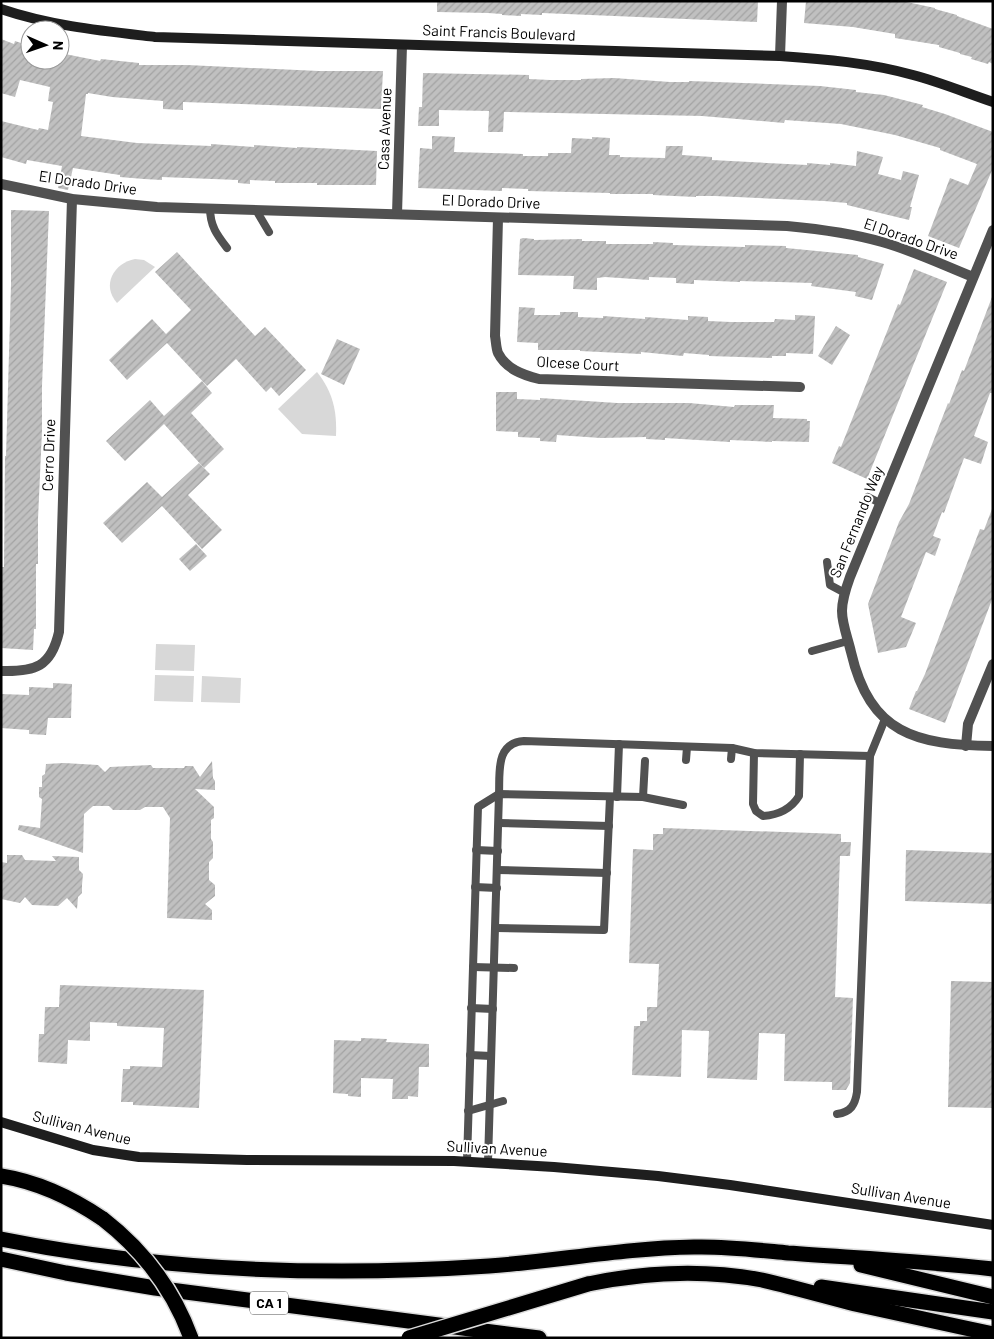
<svg xmlns="http://www.w3.org/2000/svg" width="994" height="1339" viewBox="0 0 994 1339" font-family="Barlow,sans-serif">
<style>
.park{fill:#d8d8d8}
.building{fill:url(#building-hatch)}
.lines{fill:none;stroke-linecap:round;stroke-linejoin:round}
.highway-casing{stroke:#dbdbdb;stroke-width:18}
.lane{stroke:#515151;stroke-width:8}
.street{stroke:#515151;stroke-width:10}
.secondary{stroke:#1e1e1e;stroke-width:10}
.highway{stroke:#000;stroke-width:15}
.highway-bridge-casing{stroke:#dbdbdb;stroke-width:18;stroke-linecap:butt}
.highway-bridge{stroke:#000;stroke-width:15}
.labels{text-anchor:middle;stroke-width:4;stroke-linejoin:round;paint-order:stroke}
.shield{fill:#fff;stroke:#4c4c4c;stroke-width:1}
.shield-label{font-size:14px;font-weight:bold;fill:#000}
.street-label{font-size:15px;fill:#000;stroke:#fff}
</style>
<defs>
<pattern id="building-hatch" width="6" height="6" patternUnits="userSpaceOnUse" patternTransform="scale(1.25)"><rect width="6" height="6" fill="#c0c0c0"/><path d="M-1 1l2-2M0 6l6-6M5 7l2-2" fill="none" stroke="#a3a3a3"/></pattern>
</defs>
<rect width="100%" height="100%" fill="#fff"/>
<g class="park">
<path d="M 135,259 L 144,260 L 155,267 L 117,303 C 101,285 114,263 135,259 Z"/>
<path d="M 317,372 C 333,392 337,411 336,436 L 302,434 L 278,409 Z"/>
<path d="M 156,644 L 195,645 L 194,671 L 155,670 Z"/>
<path d="M 155,675 L 194,676 L 193,702 L 154,701 Z"/>
<path d="M 202,676 L 241,678 L 240,703 L 201,702 Z"/>
</g>
<g class="building">
<path d="M 437,1 L 758,1 L 757,22 L 567,14 L 542,13 L 542,15 L 521,14 L 521,16 L 502,15 L 502,14 L 488,13 L 437,12 Z"/>
<path d="M 806,1 L 902,1 L 935,8 L 935,9 L 957,15 L 957,16 L 993,29 L 993,64 L 989,62 L 988,64 L 971,59 L 972,57 L 960,54 L 960,53 L 939,47 L 939,45 L 895,38 L 895,34 L 853,27 L 804,23 Z"/>
<path d="M 1,39 L 14,44 L 15,41 L 30,46 L 30,60 L 60,60 L 60,53 L 100,61 L 101,59 L 139,63 L 139,65 L 187,65 L 319,71 L 383,71 L 381,109 L 183,102 L 183,110 L 163,109 L 163,101 L 112,97 L 88,93 L 88,94 L 86,94 L 81,136 L 137,143 L 211,146 L 211,144 L 254,147 L 254,145 L 297,148 L 297,147 L 377,151 L 376,185 L 317,185 L 317,183 L 275,183 L 275,181 L 250,180 L 250,184 L 238,183 L 238,180 L 162,177 L 162,180 L 144,179 L 120,177 L 120,175 L 73,168 L 68,190 L 58,188 L 62,166 L 27,160 L 26,164 L 1,157 L 1,121 L 38,130 L 39,128 L 48,130 L 53,102 L 48,101 L 50,87 L 20,80 L 15,97 L 1,93 Z"/>
<path d="M 423,73 L 529,75 L 529,79 L 550,80 L 581,80 L 581,79 L 614,78 L 670,82 L 689,82 L 689,81 L 820,86 L 856,90 L 856,92 L 884,95 L 923,105 L 922,107 L 945,114 L 993,132 L 993,168 L 959,248 L 928,236 L 950,178 L 968,185 L 977,164 L 940,150 L 940,148 L 895,135 L 841,124 L 785,120 L 784,123 L 702,116 L 504,112 L 503,132 L 488,132 L 489,111 L 439,110 L 439,126 L 418,126 L 419,107 L 422,107 Z"/>
<path d="M 432,136 L 455,137 L 454,152 L 523,154 L 523,156 L 548,156 L 548,153 L 571,153 L 572,138 L 592,139 L 592,137 L 610,138 L 609,155 L 620,155 L 620,157 L 665,158 L 666,146 L 683,146 L 682,155 L 712,157 L 712,160 L 807,165 L 807,163 L 830,165 L 830,163 L 856,166 L 857,151 L 883,157 L 878,174 L 901,180 L 903,171 L 919,175 L 910,207 L 912,207 L 909,220 L 847,205 L 847,203 L 824,201 L 715,196 L 696,196 L 696,197 L 653,195 L 653,194 L 610,194 L 610,193 L 528,191 L 528,189 L 502,188 L 502,191 L 418,188 L 420,148 L 432,149 Z"/>
<path d="M 11,210 L 49,211 L 42,386 L 42,431 L 38,519 L 38,564 L 36,564 L 36,629 L 34,629 L 33,650 L 1,648 L 2,567 L 4,567 L 5,456 L 6,456 L 11,285 Z"/>
<path d="M 523,238 L 534,239 L 534,240 L 582,239 L 582,241 L 606,241 L 606,244 L 653,244 L 653,242 L 673,243 L 673,245 L 745,247 L 745,245 L 786,246 L 786,248 L 858,255 L 858,257 L 884,264 L 872,300 L 855,296 L 856,292 L 811,286 L 812,283 L 740,281 L 740,282 L 694,280 L 694,284 L 676,283 L 676,278 L 649,277 L 649,280 L 605,277 L 597,278 L 597,290 L 573,289 L 574,276 L 518,275 L 520,239 Z"/>
<path d="M 177,252 L 255,336 L 265,327 L 306,370 L 279,396 L 271,387 L 266,392 L 236,359 L 207,386 L 167,343 L 127,380 L 109,360 L 152,319 L 166,334 L 191,310 L 155,272 Z"/>
<path d="M 914,269 L 947,282 L 867,479 L 832,463 L 839,446 L 841,447 L 898,304 L 900,305 Z"/>
<path d="M 992,297 L 993,393 L 990,393 L 974,436 L 988,442 L 981,464 L 964,458 L 944,513 L 942,512 L 933,536 L 941,539 L 935,556 L 926,552 L 901,617 L 916,623 L 906,647 L 878,653 L 868,604 L 899,522 L 909,504 L 948,403 L 949,404 L 962,370 L 964,371 Z"/>
<path d="M 519,307 L 535,308 L 534,315 L 560,315 L 560,312 L 578,312 L 578,317 L 603,318 L 603,316 L 645,319 L 645,317 L 688,320 L 688,316 L 708,317 L 708,321 L 731,322 L 774,322 L 775,319 L 795,320 L 795,315 L 815,316 L 813,354 L 786,353 L 786,356 L 772,356 L 772,358 L 709,356 L 709,355 L 684,353 L 683,356 L 641,352 L 641,354 L 580,351 L 580,350 L 538,350 L 538,343 L 517,342 Z"/>
<path d="M 836,326 L 850,335 L 832,365 L 818,356 Z"/>
<path d="M 337,339 L 360,349 L 344,385 L 321,374 Z"/>
<path d="M 202,381 L 212,393 L 191,413 L 224,449 L 204,468 L 164,424 L 125,461 L 106,441 L 150,400 L 164,416 Z"/>
<path d="M 496,392 L 517,392 L 517,399 L 540,400 L 540,398 L 617,403 L 689,403 L 734,407 L 735,405 L 774,405 L 773,418 L 807,419 L 807,421 L 810,421 L 809,442 L 772,441 L 772,442 L 730,440 L 730,442 L 665,438 L 665,440 L 646,439 L 646,437 L 601,438 L 557,435 L 556,442 L 540,441 L 540,438 L 518,437 L 518,432 L 496,431 Z"/>
<path d="M 199,463 L 210,474 L 188,495 L 222,530 L 202,549 L 162,506 L 122,543 L 103,523 L 147,482 L 162,497 Z"/>
<path d="M 992,509 L 993,597 L 945,723 L 909,709 L 916,691 L 917,691 L 925,674 L 980,529 L 984,530 Z"/>
<path d="M 196,544 L 207,556 L 190,571 L 179,559 Z"/>
<path d="M 53,683 L 72,684 L 71,718 L 48,718 L 46,735 L 29,734 L 29,730 L 1,728 L 1,694 L 29,695 L 29,687 L 53,688 Z"/>
<path d="M 212,761 L 213,778 L 215,781 L 215,790 L 195,789 L 214,807 L 214,818 L 211,820 L 211,839 L 213,842 L 213,858 L 209,862 L 209,880 L 215,885 L 215,896 L 205,904 L 212,910 L 212,920 L 167,918 L 170,818 L 163,807 L 145,807 L 140,810 L 113,810 L 109,806 L 93,806 L 84,814 L 83,853 L 18,830 L 19,825 L 40,828 L 42,799 L 39,797 L 39,787 L 42,787 L 42,776 L 45,774 L 46,764 L 64,763 L 98,765 L 105,772 L 110,767 L 151,765 L 153,768 L 184,768 L 185,766 L 193,766 L 200,777 Z"/>
<path d="M 663,828 L 841,834 L 841,842 L 851,842 L 850,856 L 840,856 L 835,997 L 853,998 L 850,1083 L 846,1090 L 832,1090 L 832,1082 L 784,1081 L 785,1034 L 759,1033 L 757,1080 L 707,1078 L 709,1031 L 682,1030 L 681,1077 L 632,1075 L 634,1026 L 640,1026 L 640,1021 L 647,1021 L 647,1007 L 657,1007 L 659,964 L 629,963 L 633,849 L 653,850 L 653,834 L 663,834 Z"/>
<path d="M 906,850 L 993,853 L 993,904 L 905,901 Z"/>
<path d="M 7,855 L 22,855 L 25,860 L 56,861 L 52,856 L 79,857 L 79,870 L 83,874 L 82,885 L 82,893 L 78,897 L 77,909 L 67,898 L 58,906 L 32,905 L 25,897 L 20,903 L 1,899 L 1,862 L 7,863 Z"/>
<path d="M 951,981 L 993,982 L 993,1108 L 948,1107 Z"/>
<path d="M 60,985 L 204,990 L 199,1108 L 133,1105 L 133,1102 L 121,1102 L 123,1069 L 130,1069 L 130,1066 L 162,1067 L 164,1028 L 117,1026 L 117,1023 L 90,1022 L 90,1041 L 68,1040 L 67,1064 L 38,1062 L 39,1034 L 44,1034 L 45,1007 L 59,1007 Z"/>
<path d="M 361,1038 L 387,1039 L 386,1042 L 429,1044 L 429,1067 L 419,1067 L 418,1097 L 408,1096 L 408,1099 L 392,1099 L 393,1079 L 361,1078 L 361,1097 L 348,1096 L 348,1094 L 333,1093 L 334,1040 L 361,1041 Z"/>
</g>
<g class="lines">
<defs>
<g id="highway">
<path d="M 1,1176 C 39,1182 72,1198 103,1219"/>
<path d="M 1,1239 C 161,1271 327,1277 489,1266 C 557,1261 625,1248 694,1247 C 725,1246 757,1250 788,1253 C 857,1258 925,1261 993,1269"/>
<path d="M 1,1259 L 66,1273 L 155,1288 L 539,1338"/>
<path d="M 861,1265 L 993,1297"/>
<path d="M 588,1284 C 645,1272 704,1269 762,1280 C 793,1287 824,1296 855,1304 C 900,1314 947,1324 993,1334"/>
<path d="M 821,1287 L 993,1312"/>
</g>
</defs>
<use href="#highway" class="highway-casing"/>
<g class="lane">
<path d="M 210,208 C 210,226 217,235 227,248"/>
<path d="M 256,210 L 269,232"/>
<path d="M 868,497 L 880,503"/>
<path d="M 827,562 L 830,585 L 845,593"/>
<path d="M 812,651 L 848,641"/>
<path d="M 754,753 L 753,804 L 756,811 L 763,816 C 778,815 791,809 799,796 L 800,754"/>
<path d="M 731,759 L 732,748"/>
<path d="M 686,760 L 687,747"/>
<path d="M 617,797 L 619,744"/>
<path d="M 643,797 L 645,761"/>
<path d="M 499,823 L 609,826"/>
<path d="M 476,850 L 498,851"/>
<path d="M 497,870 L 607,873"/>
<path d="M 475,887 L 497,888"/>
<path d="M 496,928 L 604,930 L 610,797"/>
<path d="M 473,967 L 514,968"/>
<path d="M 471,1008 L 493,1009"/>
<path d="M 470,1055 L 491,1056"/>
<path d="M 468,1111 L 503,1101"/>
<path d="M 837,1114 C 851,1112 855,1105 857,1092 L 870,756"/>
<path d="M 467,1161 L 478,807 L 499,794 L 643,797 L 683,805"/>
<path d="M 488,1162 L 499,794 C 500,773 495,743 524,741 L 732,748 L 754,753 L 870,756 L 885,719"/>
</g>
<g class="street">
<path d="M 780,56 L 782,1"/>
<path d="M 1,184 L 72,199 L 157,207 L 787,226 C 819,229 851,233 882,242 C 914,251 943,265 973,277"/>
<path d="M 397,214 L 402,45"/>
<path d="M 498,218 L 495,336 C 496,341 496,348 498,353 C 506,369 523,375 539,379 L 800,387"/>
<path d="M 993,230 L 850,577 C 846,588 842,600 842,611 C 842,624 848,639 851,652 C 870,734 916,745 993,746"/>
<path d="M 1,671 C 35,672 51,667 59,632 L 72,199"/>
<path d="M 966,746 L 968,724 L 993,664"/>
</g>
<g class="secondary">
<path d="M 1,9 C 51,26 103,31 155,37 L 780,56 C 825,59 870,63 913,75 C 940,82 966,93 993,102"/>
<path d="M 1,1122 L 93,1150 L 139,1157 L 247,1160 L 454,1161 L 554,1167 L 658,1176 L 730,1185 L 993,1225"/>
</g>
<use href="#highway" class="highway"/>
<defs>
<g id="highway-bridge">
<path d="M 103,1219 C 143,1250 173,1289 191,1338"/>
<path d="M 409,1338 L 588,1284"/>
</g>
</defs>
<use href="#highway-bridge" class="highway-bridge-casing"/>
<use href="#highway-bridge" class="highway-bridge"/>
</g>
<g class="labels">
<rect class="shield" x="250" y="1291.5" width="38" height="23" rx="4"/>
<g class="shield-label">
<text x="269" y="1308">CA 1</text>
</g>
<g class="street-label">
<text transform="translate(499 33) rotate(2)" y="5">Saint Francis Boulevard</text>
<text transform="translate(385 129) rotate(-88)" y="5">Casa Avenue</text>
<text transform="translate(88 183) rotate(8)" y="5">El Dorado Drive</text>
<text transform="translate(491 202) rotate(2)" y="5">El Dorado Drive</text>
<text transform="translate(911 239) rotate(19)" y="5">El Dorado Drive</text>
<text transform="translate(578 364) rotate(3)" y="5">Olcese Court</text>
<text transform="translate(49 455) rotate(-88)" y="5">Cerro Drive</text>
<text transform="translate(857 522) rotate(-68)" y="5">San Fernando Way</text>
<text transform="translate(82 1128) rotate(14)" y="5">Sullivan Avenue</text>
<text transform="translate(497 1149) rotate(3)" y="5">Sullivan Avenue</text>
<text transform="translate(901 1196) rotate(9)" y="5">Sullivan Avenue</text>
</g>
</g>
<rect width="994" height="1339" fill="none" stroke="#000000" stroke-width="5"/>
<g transform="translate(45 45) rotate(92)"><circle r="24" fill="#ffffff" stroke="#999999"/>
<path d="M0-4L9 19L0 12L-9 19Z" fill="#000000"/>
<text y="-8" font-size="14" font-weight="bold" text-anchor="middle" fill="#000000">N</text>
</g>
</svg>
